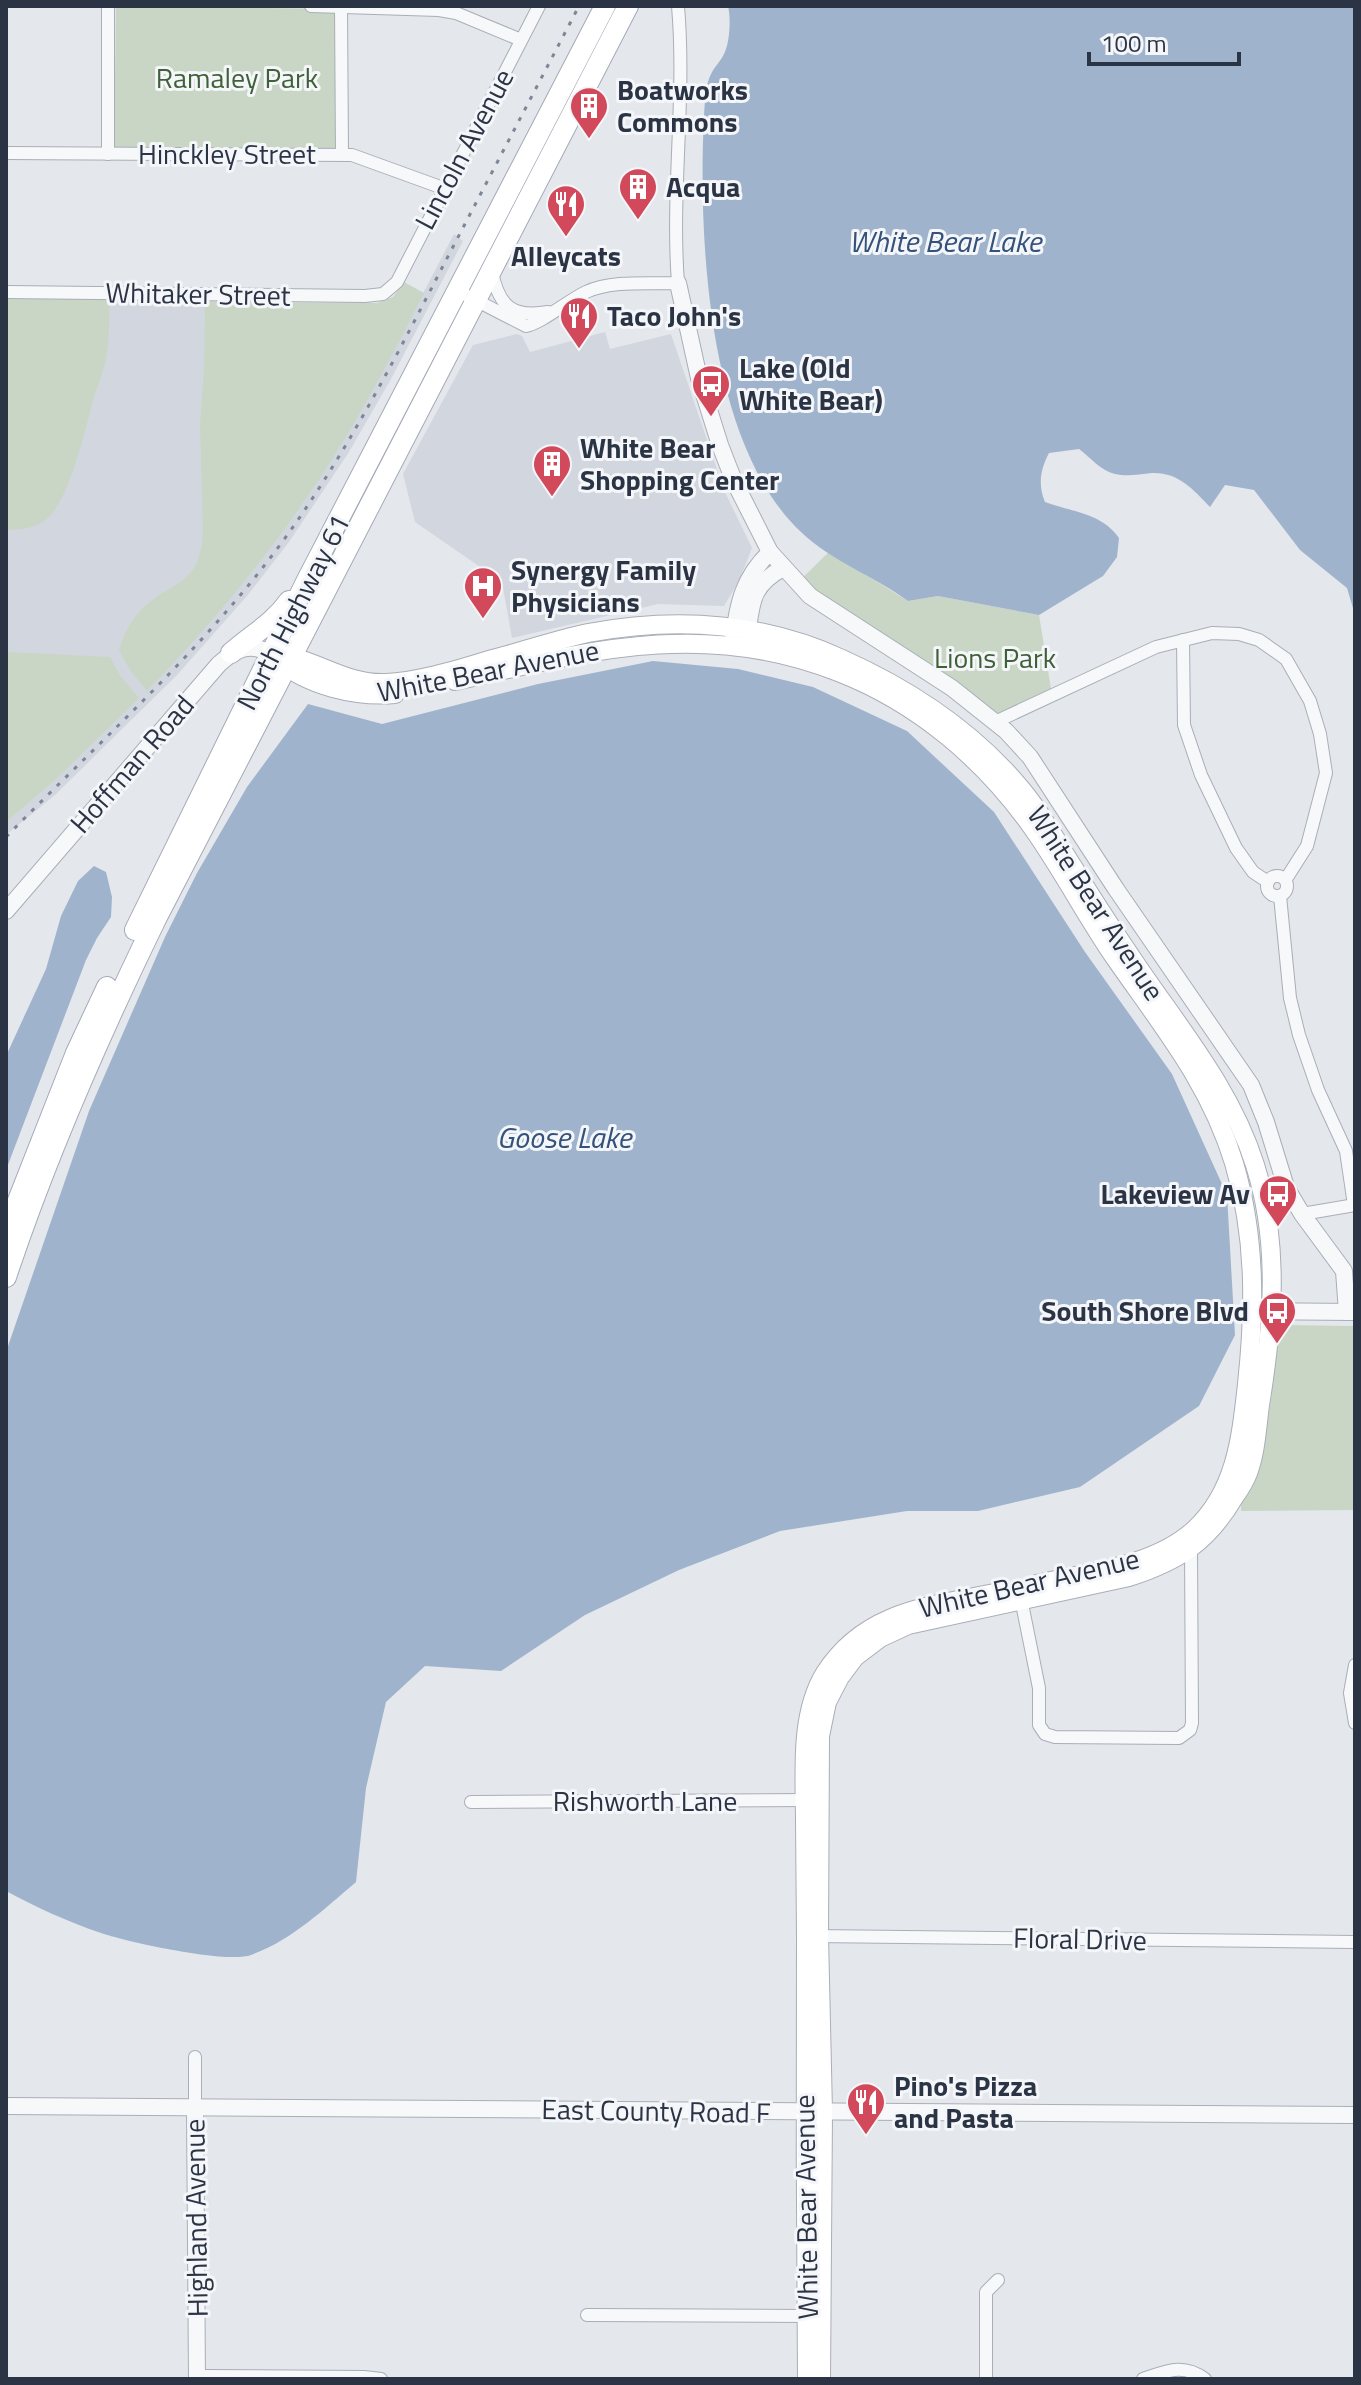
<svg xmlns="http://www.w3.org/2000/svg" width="1361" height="2385" viewBox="0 0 1361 2385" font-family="'Titillium Web',sans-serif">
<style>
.built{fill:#d2d6de}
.green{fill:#c9d6c5}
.water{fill:#9fb4cc}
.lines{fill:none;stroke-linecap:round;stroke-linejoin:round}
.minor-casing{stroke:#a9aeb7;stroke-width:14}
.tertiary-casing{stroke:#a9aeb7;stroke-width:18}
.secondary-casing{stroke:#a9aeb7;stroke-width:20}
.primary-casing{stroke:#a3abb8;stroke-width:22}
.minor{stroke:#f7f8fa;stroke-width:12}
.tertiary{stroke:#f7f8fa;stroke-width:16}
.secondary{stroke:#fff;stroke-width:18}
.primary{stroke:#fff;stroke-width:20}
.rail{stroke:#7d8696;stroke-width:3;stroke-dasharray:4 8;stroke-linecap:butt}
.labels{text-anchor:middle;stroke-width:6;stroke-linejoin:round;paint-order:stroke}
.park-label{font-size:28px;fill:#3f6138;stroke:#f4f6f9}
.poi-label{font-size:28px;font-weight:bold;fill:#2b3445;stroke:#f4f6f9;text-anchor:start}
.street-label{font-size:28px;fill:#2b3445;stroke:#f4f6f9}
.water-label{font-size:30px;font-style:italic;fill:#34527a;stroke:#f4f6f9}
</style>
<rect width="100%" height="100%" fill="#e4e7ec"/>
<g class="built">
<path d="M 454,234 L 463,241 L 391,379 L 349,452 L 289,542 L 247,596 L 177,675 L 55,795 L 6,835 L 6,296 L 249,302 L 382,372 Z"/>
<path d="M 605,332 L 610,349 L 671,334 L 724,490 L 752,548 L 739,581 L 724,606 L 658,604 L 512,638 L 502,582 L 415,522 L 403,474 L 473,345 L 517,334 L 522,336 L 530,352 Z"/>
</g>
<g class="green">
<path d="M 116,6 L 337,9 L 336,148 L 114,148 Z"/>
<path d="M 404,282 L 424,293 C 392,356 359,419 320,478 C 269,555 211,625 147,691 L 130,670 L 119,650 C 124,634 131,619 144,607 C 175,579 200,586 203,532 L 200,424 L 204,370 L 205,302 L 377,303 L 393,297 Z"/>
<path d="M 6,296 L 109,297 C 109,316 110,335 107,353 C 105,369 98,384 93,400 C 85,431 70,498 47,519 C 36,529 20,529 6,530 Z"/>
<path d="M 829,552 L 908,601 L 938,596 L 1039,615 L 1052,695 L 995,722 L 797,583 Z"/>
<path d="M 6,652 L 110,657 L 121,677 L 139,698 L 56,779 L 6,822 Z"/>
<path d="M 1282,1325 L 1355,1326 L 1355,1510 L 1241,1511 C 1241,1480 1261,1453 1267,1422 C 1274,1390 1274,1357 1282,1325 Z"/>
</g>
<g class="water">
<path d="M 728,6 L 1355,6 L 1355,615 L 1347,588 L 1300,550 L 1254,490 L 1225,485 L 1210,507 C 1193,489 1178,472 1152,473 C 1139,474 1128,477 1115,474 C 1100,470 1091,458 1079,449 L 1049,453 C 1040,470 1038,485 1045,502 C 1072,512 1102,513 1119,538 L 1117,557 L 1103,576 L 1039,615 L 938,596 L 908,601 C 874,576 831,561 801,532 C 707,444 698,236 704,116 C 705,103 705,85 711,74 C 714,67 721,61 724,54 C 730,42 731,18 728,6 Z"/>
<path d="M 653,661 L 738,669 L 813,687 L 907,731 L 994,812 L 1085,952 L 1172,1074 L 1227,1195 L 1235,1335 L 1199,1406 L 1080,1487 L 978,1511 L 907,1511 L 780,1531 L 679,1570 L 585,1615 L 501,1671 L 425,1666 L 386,1702 L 366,1788 L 356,1882 C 323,1910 292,1940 251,1955 C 228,1964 127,1942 101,1933 C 68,1922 36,1907 6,1891 L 6,1352 L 89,1111 L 165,937 L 197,873 L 247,787 L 308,704 L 382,724 L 538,684 Z"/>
<path d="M 94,866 L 106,872 L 112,897 L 111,917 L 97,938 L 86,960 L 6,1170 L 6,1056 L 46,969 L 61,916 L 78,881 Z"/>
</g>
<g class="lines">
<defs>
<g id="minor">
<path d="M 311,6 L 439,10 L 456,13 L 521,40"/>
<path d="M 341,6 L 342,154"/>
<path d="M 6,153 L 352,155 L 443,188"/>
<path d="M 108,154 L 108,6"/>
<path d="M 492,272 C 499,307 513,318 548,312"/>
<path d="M 458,291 L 526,326 C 540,324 569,300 586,292 C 613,280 648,284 678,283 C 671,191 686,98 678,6"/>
<path d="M 6,292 L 365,296 L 383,294 L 397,282 L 539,6"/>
<path d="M 1183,640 L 1184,725 L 1201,775 L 1236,848 L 1253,872 L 1268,882"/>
<path d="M 995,722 L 1156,647 L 1212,633 L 1239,634 L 1259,640 L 1286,659 L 1310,701 L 1320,734 L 1326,773 L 1307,846 L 1286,879"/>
<circle cx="1277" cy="886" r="10"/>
<path d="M 1280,896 L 1290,998 L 1299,1035 L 1318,1090 L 1346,1151 L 1354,1205"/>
<path d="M 1302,1214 L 1355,1205"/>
<path d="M 1019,1589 L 1039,1688 L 1039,1725 L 1045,1734 L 1055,1737 L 1179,1738 L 1190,1730 L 1192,1723 L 1191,1548"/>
<path d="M 1355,1665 L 1350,1693 L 1355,1723"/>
<path d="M 471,1802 L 812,1800"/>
<path d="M 813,1936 L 1355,1942"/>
<path d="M 195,2057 L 195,2106"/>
<path d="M 587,2315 L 807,2316"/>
<path d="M 197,2376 L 364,2377 L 381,2379"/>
<path d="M 986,2379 L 986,2292 L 998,2280"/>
<path d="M 1143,2379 C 1167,2371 1183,2363 1205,2379"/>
</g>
<g id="tertiary">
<path d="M 678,283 L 699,378 L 720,445 L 734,481 L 770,552 L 810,596 L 952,688 L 1006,731 L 1030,757 L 1116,889 L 1251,1085 L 1266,1122 L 1286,1187 L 1302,1214 L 1344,1271 L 1347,1312"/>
<path d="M 733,640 C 738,603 743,578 770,552"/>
<path d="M 746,643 C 752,606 748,587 783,568"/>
<path d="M 6,911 L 219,664 C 237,648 250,642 272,654"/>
<path d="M 1254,1311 L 1355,1312"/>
<path d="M 6,2106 L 1355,2115"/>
<path d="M 195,2106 L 197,2379"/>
</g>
<g id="secondary">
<path d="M 279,655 C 317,659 345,685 386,683 C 426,681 466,666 504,656 C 532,648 560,639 588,633 C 674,617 762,622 842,659 C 909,689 969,728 1017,784 C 1040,810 1056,841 1075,870 C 1094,902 1115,933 1136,964 C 1180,1029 1231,1089 1255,1165 C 1280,1244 1273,1325 1260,1405 C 1257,1427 1256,1452 1248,1473 C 1245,1481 1240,1489 1235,1496 C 1208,1542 1179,1561 1129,1577 L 908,1625 L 880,1638 L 855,1657 L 840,1677 L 827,1702 L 820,1736 L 819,1936 L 823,2112 L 821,2379"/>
<path d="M 277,659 C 306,686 356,697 395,694"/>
<path d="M 455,681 C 588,651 704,619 838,672 C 918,703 985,760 1034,830 C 1063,871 1086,916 1115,958 C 1162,1026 1210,1083 1234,1163 C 1256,1237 1255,1309 1247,1384 C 1241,1438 1236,1491 1194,1530 C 1153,1567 1088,1572 1037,1584"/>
<path d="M 807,2379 C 806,2231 805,2084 806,1936 C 806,1898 805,1859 805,1821 C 805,1774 799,1715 825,1673 C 866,1609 933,1606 1000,1592"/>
</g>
<g id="primary">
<path d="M 231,653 C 252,634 272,625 289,601"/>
<path d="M 135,930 L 307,580 L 605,6"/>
<path d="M 6,1231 L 76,1053 L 107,987"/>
<path d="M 6,1277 C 47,1154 99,1036 156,919 L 628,6"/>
</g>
</defs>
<use href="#minor" class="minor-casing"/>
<use href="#tertiary" class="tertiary-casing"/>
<use href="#secondary" class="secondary-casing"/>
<use href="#primary" class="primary-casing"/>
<use href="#minor" class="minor"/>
<use href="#tertiary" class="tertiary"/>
<use href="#secondary" class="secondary"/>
<use href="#primary" class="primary"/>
<path class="rail" d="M 6,837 C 101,740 202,651 283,541 C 346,454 395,359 444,264 C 489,178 534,92 579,6"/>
</g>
<defs>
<symbol id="building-pin" viewBox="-11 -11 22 30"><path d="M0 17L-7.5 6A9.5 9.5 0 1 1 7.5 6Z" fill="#d1495b" stroke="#f4f6f9"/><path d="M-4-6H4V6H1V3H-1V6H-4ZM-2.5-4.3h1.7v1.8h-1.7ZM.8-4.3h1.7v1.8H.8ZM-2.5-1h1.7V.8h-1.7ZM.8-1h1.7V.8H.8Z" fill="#fff"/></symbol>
<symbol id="restaurant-pin" viewBox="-11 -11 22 30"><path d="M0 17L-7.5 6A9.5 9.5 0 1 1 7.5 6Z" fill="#d1495b" stroke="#f4f6f9"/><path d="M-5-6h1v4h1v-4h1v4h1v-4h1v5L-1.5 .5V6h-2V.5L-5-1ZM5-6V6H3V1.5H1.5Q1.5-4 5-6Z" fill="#fff"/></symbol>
<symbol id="bus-pin" viewBox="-11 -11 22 30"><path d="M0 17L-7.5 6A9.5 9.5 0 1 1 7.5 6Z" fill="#d1495b" stroke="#f4f6f9"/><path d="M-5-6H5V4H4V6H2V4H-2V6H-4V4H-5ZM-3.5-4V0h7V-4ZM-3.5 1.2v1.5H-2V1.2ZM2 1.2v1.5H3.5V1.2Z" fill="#fff"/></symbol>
<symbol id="hospital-pin" viewBox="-11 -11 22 30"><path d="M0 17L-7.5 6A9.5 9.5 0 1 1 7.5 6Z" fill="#d1495b" stroke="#f4f6f9"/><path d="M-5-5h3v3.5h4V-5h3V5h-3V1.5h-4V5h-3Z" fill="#fff"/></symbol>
</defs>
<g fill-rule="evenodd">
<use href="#building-pin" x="567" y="84" width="44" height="60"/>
<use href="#building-pin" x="616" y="165" width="44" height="60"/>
<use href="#restaurant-pin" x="544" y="182" width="44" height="60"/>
<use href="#restaurant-pin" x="557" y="294" width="44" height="60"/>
<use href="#bus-pin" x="689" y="362" width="44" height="60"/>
<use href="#building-pin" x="530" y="442" width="44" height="60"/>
<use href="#hospital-pin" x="461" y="564" width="44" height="60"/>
<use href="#bus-pin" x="1256" y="1172" width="44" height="60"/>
<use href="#bus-pin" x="1255" y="1289" width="44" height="60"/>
<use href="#restaurant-pin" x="844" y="2080" width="44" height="60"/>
</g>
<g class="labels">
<g class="park-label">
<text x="237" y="88">Ramaley Park</text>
<text x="995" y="668">Lions Park</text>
</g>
<g class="poi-label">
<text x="617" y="100">Boatworks<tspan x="617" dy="32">Commons</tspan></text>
<text x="666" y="197">Acqua</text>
<text x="566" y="266" text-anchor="middle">Alleycats</text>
<text x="607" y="326">Taco John's</text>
<text x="739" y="378">Lake (Old<tspan x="739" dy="32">White Bear)</tspan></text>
<text x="580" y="458">White Bear<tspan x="580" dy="32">Shopping Center</tspan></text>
<text x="511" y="580">Synergy Family<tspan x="511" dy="32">Physicians</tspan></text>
<text x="1250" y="1204" text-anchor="end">Lakeview Av</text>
<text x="1249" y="1321" text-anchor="end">South Shore Blvd</text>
<text x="894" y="2096">Pino's Pizza<tspan x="894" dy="32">and Pasta</tspan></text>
</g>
<g class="street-label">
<text transform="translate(464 149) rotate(-62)" y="10">Lincoln Avenue</text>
<text x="227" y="164">Hinckley Street</text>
<text transform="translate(198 294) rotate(1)" y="10">Whitaker Street</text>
<text transform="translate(293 612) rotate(-63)" y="10">North Highway 61</text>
<text transform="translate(488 671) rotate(-11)" y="10">White Bear Avenue</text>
<text transform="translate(132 764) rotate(-49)" y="10">Hoffman Road</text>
<text transform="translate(1096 903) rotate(57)" y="10">White Bear Avenue</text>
<text transform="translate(1029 1583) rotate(-13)" y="10">White Bear Avenue</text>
<text x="645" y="1811">Rishworth Lane</text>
<text transform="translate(1080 1939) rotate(1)" y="10">Floral Drive</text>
<text transform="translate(656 2111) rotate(1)" y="10">East County Road F</text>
<text transform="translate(806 2207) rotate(-91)" y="10">White Bear Avenue</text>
<text transform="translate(196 2218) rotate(-91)" y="10">Highland Avenue</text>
</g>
<g class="water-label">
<text x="945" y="252">White Bear Lake</text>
<text x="564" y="1148">Goose Lake</text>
</g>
</g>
<rect width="1361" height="2385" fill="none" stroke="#2b3445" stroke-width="16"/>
<path d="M1089 52v12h150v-12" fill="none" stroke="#2b3445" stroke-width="4"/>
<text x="1101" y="52" font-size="24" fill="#2b3445" stroke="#f4f6f9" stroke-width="6" paint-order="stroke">100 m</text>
</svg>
